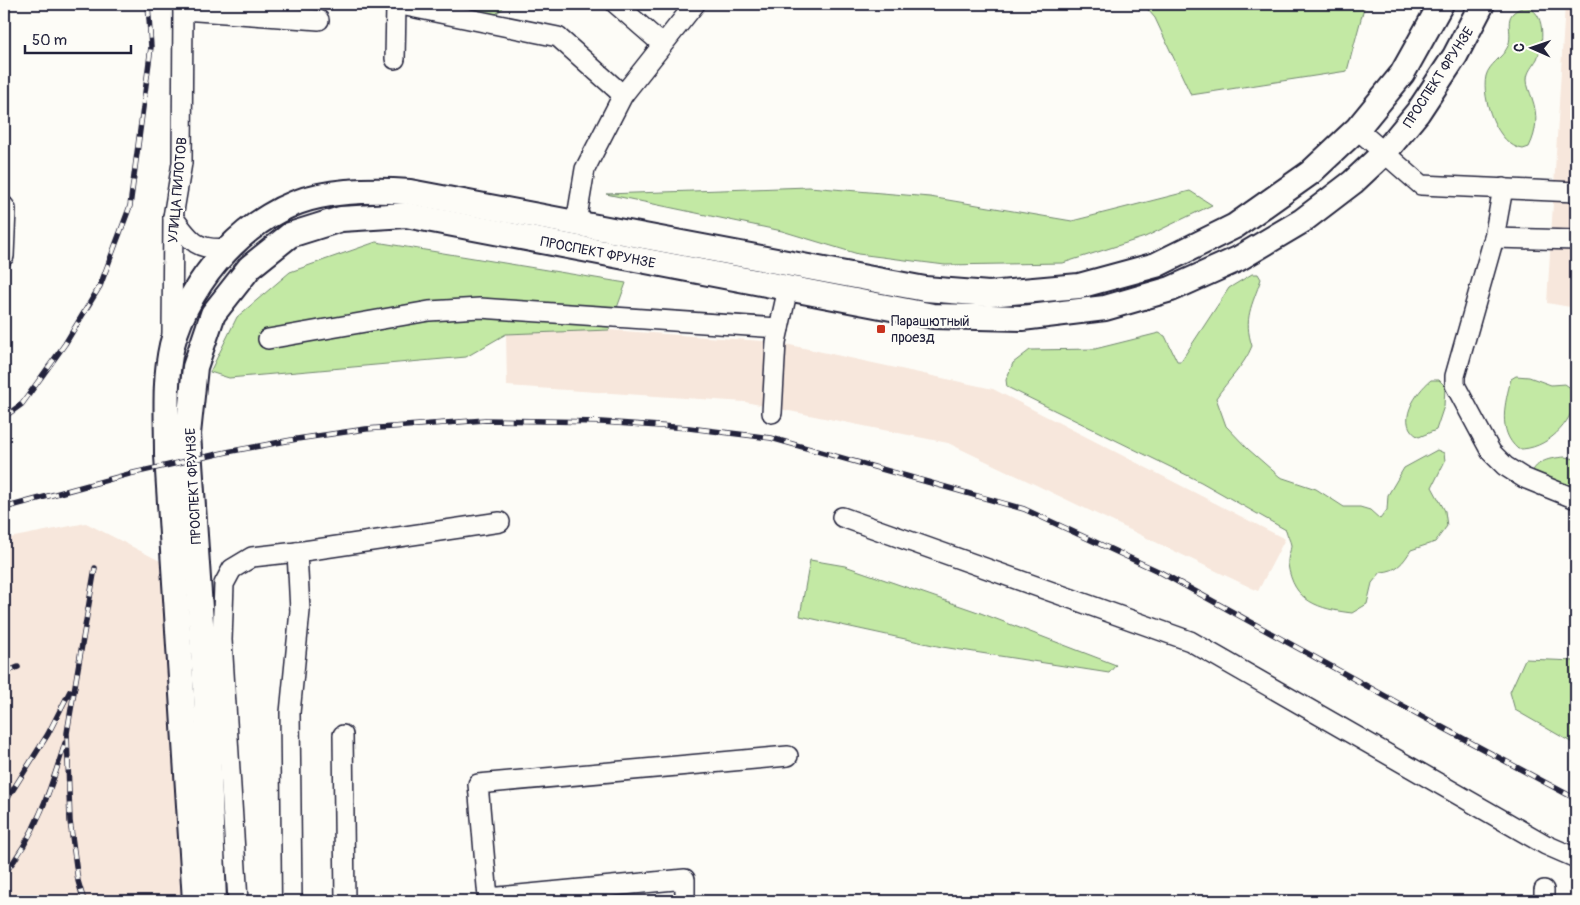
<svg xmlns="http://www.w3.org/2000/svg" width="1580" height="905" viewBox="0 0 1580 905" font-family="Pangolin,sans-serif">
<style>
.built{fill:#f7e7dc}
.green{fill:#c3e9a4;stroke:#728670}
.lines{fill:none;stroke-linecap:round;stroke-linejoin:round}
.minor-casing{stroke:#22223b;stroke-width:22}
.major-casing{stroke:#22223b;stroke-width:28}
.minor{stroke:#fdfcf7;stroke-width:19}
.major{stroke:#fdfcf7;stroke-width:24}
.rail-casing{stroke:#22223b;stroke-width:5.5}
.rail{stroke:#fdfcf7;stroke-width:4;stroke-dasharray:11;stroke-linecap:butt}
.poi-dot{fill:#c8321e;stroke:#fdfcf7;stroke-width:2}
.labels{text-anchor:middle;stroke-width:4.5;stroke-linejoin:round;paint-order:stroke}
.street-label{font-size:14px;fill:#22223b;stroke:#fdfcf7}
.poi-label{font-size:14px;fill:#22223b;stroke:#fdfcf7;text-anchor:start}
</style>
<rect width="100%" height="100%" fill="#fdfcf7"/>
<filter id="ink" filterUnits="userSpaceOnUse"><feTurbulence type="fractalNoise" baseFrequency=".02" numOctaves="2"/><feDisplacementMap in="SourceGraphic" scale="10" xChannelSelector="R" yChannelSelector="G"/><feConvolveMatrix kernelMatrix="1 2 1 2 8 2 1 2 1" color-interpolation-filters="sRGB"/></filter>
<g filter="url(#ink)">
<g class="built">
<path d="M 1565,4 L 1576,4 L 1576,308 L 1547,303 Z"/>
<path d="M 609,330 L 776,342 L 993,389 L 1285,539 L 1258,591 L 948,443 L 745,402 L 507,386 L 506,334 Z"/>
<path d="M 86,523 L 164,563 L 182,901 L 4,901 L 4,539 Z"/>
</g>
<g class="green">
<path d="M 473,4 L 507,4 L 496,14 L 472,10 Z"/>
<path d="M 1143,4 L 1365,4 L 1347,71 L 1191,95 L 1155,18 Z"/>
<path d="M 1525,7 C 1546,10 1544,43 1537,59 C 1533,66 1527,71 1527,80 C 1527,86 1530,92 1532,98 C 1538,115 1537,131 1529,147 L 1523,149 C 1497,146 1481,98 1486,76 C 1489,64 1502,58 1507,48 C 1516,32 1498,14 1525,7 Z"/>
<path d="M 809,187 L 930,197 L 1072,221 L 1190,191 L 1212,205 L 1145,237 L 1063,263 L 945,265 L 858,254 L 782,231 L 606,194 Z"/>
<path d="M 376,242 L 626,283 L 609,330 L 506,334 L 466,357 L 229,378 L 210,372 L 237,317 L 290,272 Z"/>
<path d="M 1252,274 L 1258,274 L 1261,279 C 1252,306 1243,318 1252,346 C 1244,366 1228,380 1216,398 L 1226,426 L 1248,449 L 1280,477 L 1316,489 L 1344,507 L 1360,507 L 1370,510 L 1380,519 L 1387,510 L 1388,495 L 1404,468 L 1437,450 L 1444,453 L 1445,461 L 1432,487 L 1445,511 L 1447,526 L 1435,542 L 1411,550 C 1403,563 1397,571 1381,572 L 1372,583 L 1367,604 L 1352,613 C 1319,609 1293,602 1288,564 C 1287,558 1291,551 1291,545 C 1290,540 1287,535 1286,530 L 1201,482 L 1007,387 L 1006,380 L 1013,363 L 1030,350 L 1095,349 L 1159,333 L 1165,336 L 1177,361 L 1181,361 L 1229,288 Z"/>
<path d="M 1516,376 L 1529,377 L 1551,385 L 1565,384 L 1572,389 L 1576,397 C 1572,424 1546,450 1518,449 C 1497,431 1505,403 1511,379 Z"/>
<path d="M 1431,380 L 1439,380 L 1445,386 L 1444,406 L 1436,430 L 1419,437 C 1394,424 1416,392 1431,380 Z"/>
<path d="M 1565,457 L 1576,459 L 1576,493 L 1532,472 C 1539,459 1553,458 1565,457 Z"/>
<path d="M 810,560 L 845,566 L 978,612 L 1116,665 L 1109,673 L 942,647 L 800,616 Z"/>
<path d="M 1525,659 L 1576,661 L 1576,745 L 1515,710 L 1510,692 Z"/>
</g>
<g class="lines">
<defs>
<g id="minor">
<path d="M 396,4 L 558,37 L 623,95"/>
<path d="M 616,4 L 662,44"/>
<path d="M 183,10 L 319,20"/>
<path d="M 395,59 L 396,5"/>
<path d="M 1357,129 L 1421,185 L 1576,192"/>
<path d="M 1503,188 L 1494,238 L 1455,376 L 1455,385 L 1491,452 L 1505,466 L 1524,478 L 1576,499"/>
<path d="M 4,206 L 6,209 L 4,256"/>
<path d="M 173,217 C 191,242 197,251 229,248"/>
<path d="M 576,223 L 585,169 L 623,95 L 695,4"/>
<path d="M 1494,238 L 1576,240"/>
<path d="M 172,334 L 173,217 L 182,163 L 183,4"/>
<path d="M 268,339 L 429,311 L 480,308 L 779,328"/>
<path d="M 772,413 L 776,342 L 788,288"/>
<path d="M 842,517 L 1190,641 L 1546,845 L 1576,858"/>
<path d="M 343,735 L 345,901"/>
<path d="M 238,901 L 222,640 L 224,584 L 232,569 L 252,557 L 297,552"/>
<path d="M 292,901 L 290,713 L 300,611 L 297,552 L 500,522"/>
<path d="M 685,901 L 685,879 L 488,898 L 478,784 L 788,756"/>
<path d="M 1544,901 L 1544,890"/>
</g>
<g id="major">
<path d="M 195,901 L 167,455 C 167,419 164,380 172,345 C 189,279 250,210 319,196 C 349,190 380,190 410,192 L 925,289 L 989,294 L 1079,286 L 1156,265 L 1235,226 L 1310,173 L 1357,129 L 1402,74 L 1441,4"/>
<path d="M 214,901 L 206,695 L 188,434 L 195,367 L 213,314 L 250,267 L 290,235 L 341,219 L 406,215 L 933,316 L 1022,318 L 1105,308 L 1171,289 L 1238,259 L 1302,221 L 1353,182 L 1385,152 L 1418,112 L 1455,56 L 1482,4"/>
</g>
</defs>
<use href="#minor" class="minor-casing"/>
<use href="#major" class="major-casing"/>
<use href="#minor" class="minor"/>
<use href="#major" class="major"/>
<defs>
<g id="rail">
<path d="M 4,417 L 22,404 L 65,344 L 100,286 L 130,206 L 151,47 L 148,4"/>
<path d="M 4,508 L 129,474 L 227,452 L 297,439 L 366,429 L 485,420 L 601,422 L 689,428 L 771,438 L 1024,509 L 1160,572 L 1425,718 L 1576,799"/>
<path d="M 4,673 L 18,667"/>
<path d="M 4,804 L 48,734 L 70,691"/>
<path d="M 4,874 C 35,837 51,788 65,743"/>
<path d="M 84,901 L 78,881 L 70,821 L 67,733 L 95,568"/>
</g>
</defs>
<use href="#rail" class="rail-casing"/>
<use href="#rail" class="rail"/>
</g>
</g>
<rect class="poi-dot" x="876" y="324" width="10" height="10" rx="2.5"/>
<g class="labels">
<g class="street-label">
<text transform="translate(1438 77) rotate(-57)" y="5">ПРОСПЕКТ ФРУНЗЕ</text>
<text transform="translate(177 190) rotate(-85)" y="5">УЛИЦА ПИЛОТОВ</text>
<text transform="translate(598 252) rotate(11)" y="5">ПРОСПЕКТ ФРУНЗЕ</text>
<text transform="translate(193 486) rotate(-93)" y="5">ПРОСПЕКТ ФРУНЗЕ</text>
</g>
<g class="poi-label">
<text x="891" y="326">Парашютный<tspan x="891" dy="16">проезд</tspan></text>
</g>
</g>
<rect width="1580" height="905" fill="none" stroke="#fdfcf7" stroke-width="20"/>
<rect x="10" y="10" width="1560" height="885" fill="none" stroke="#22223b" stroke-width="2" filter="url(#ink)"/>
<g transform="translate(1532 48) rotate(272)" stroke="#fdfcf7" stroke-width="4" paint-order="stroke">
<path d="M0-4L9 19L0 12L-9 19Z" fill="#22223b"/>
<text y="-8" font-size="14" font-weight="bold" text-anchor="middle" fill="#22223b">С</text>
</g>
<path d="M25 45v8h106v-8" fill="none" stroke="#22223b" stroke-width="2.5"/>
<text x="32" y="45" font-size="15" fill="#22223b" stroke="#fdfcf7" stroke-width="4" paint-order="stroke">50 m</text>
</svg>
